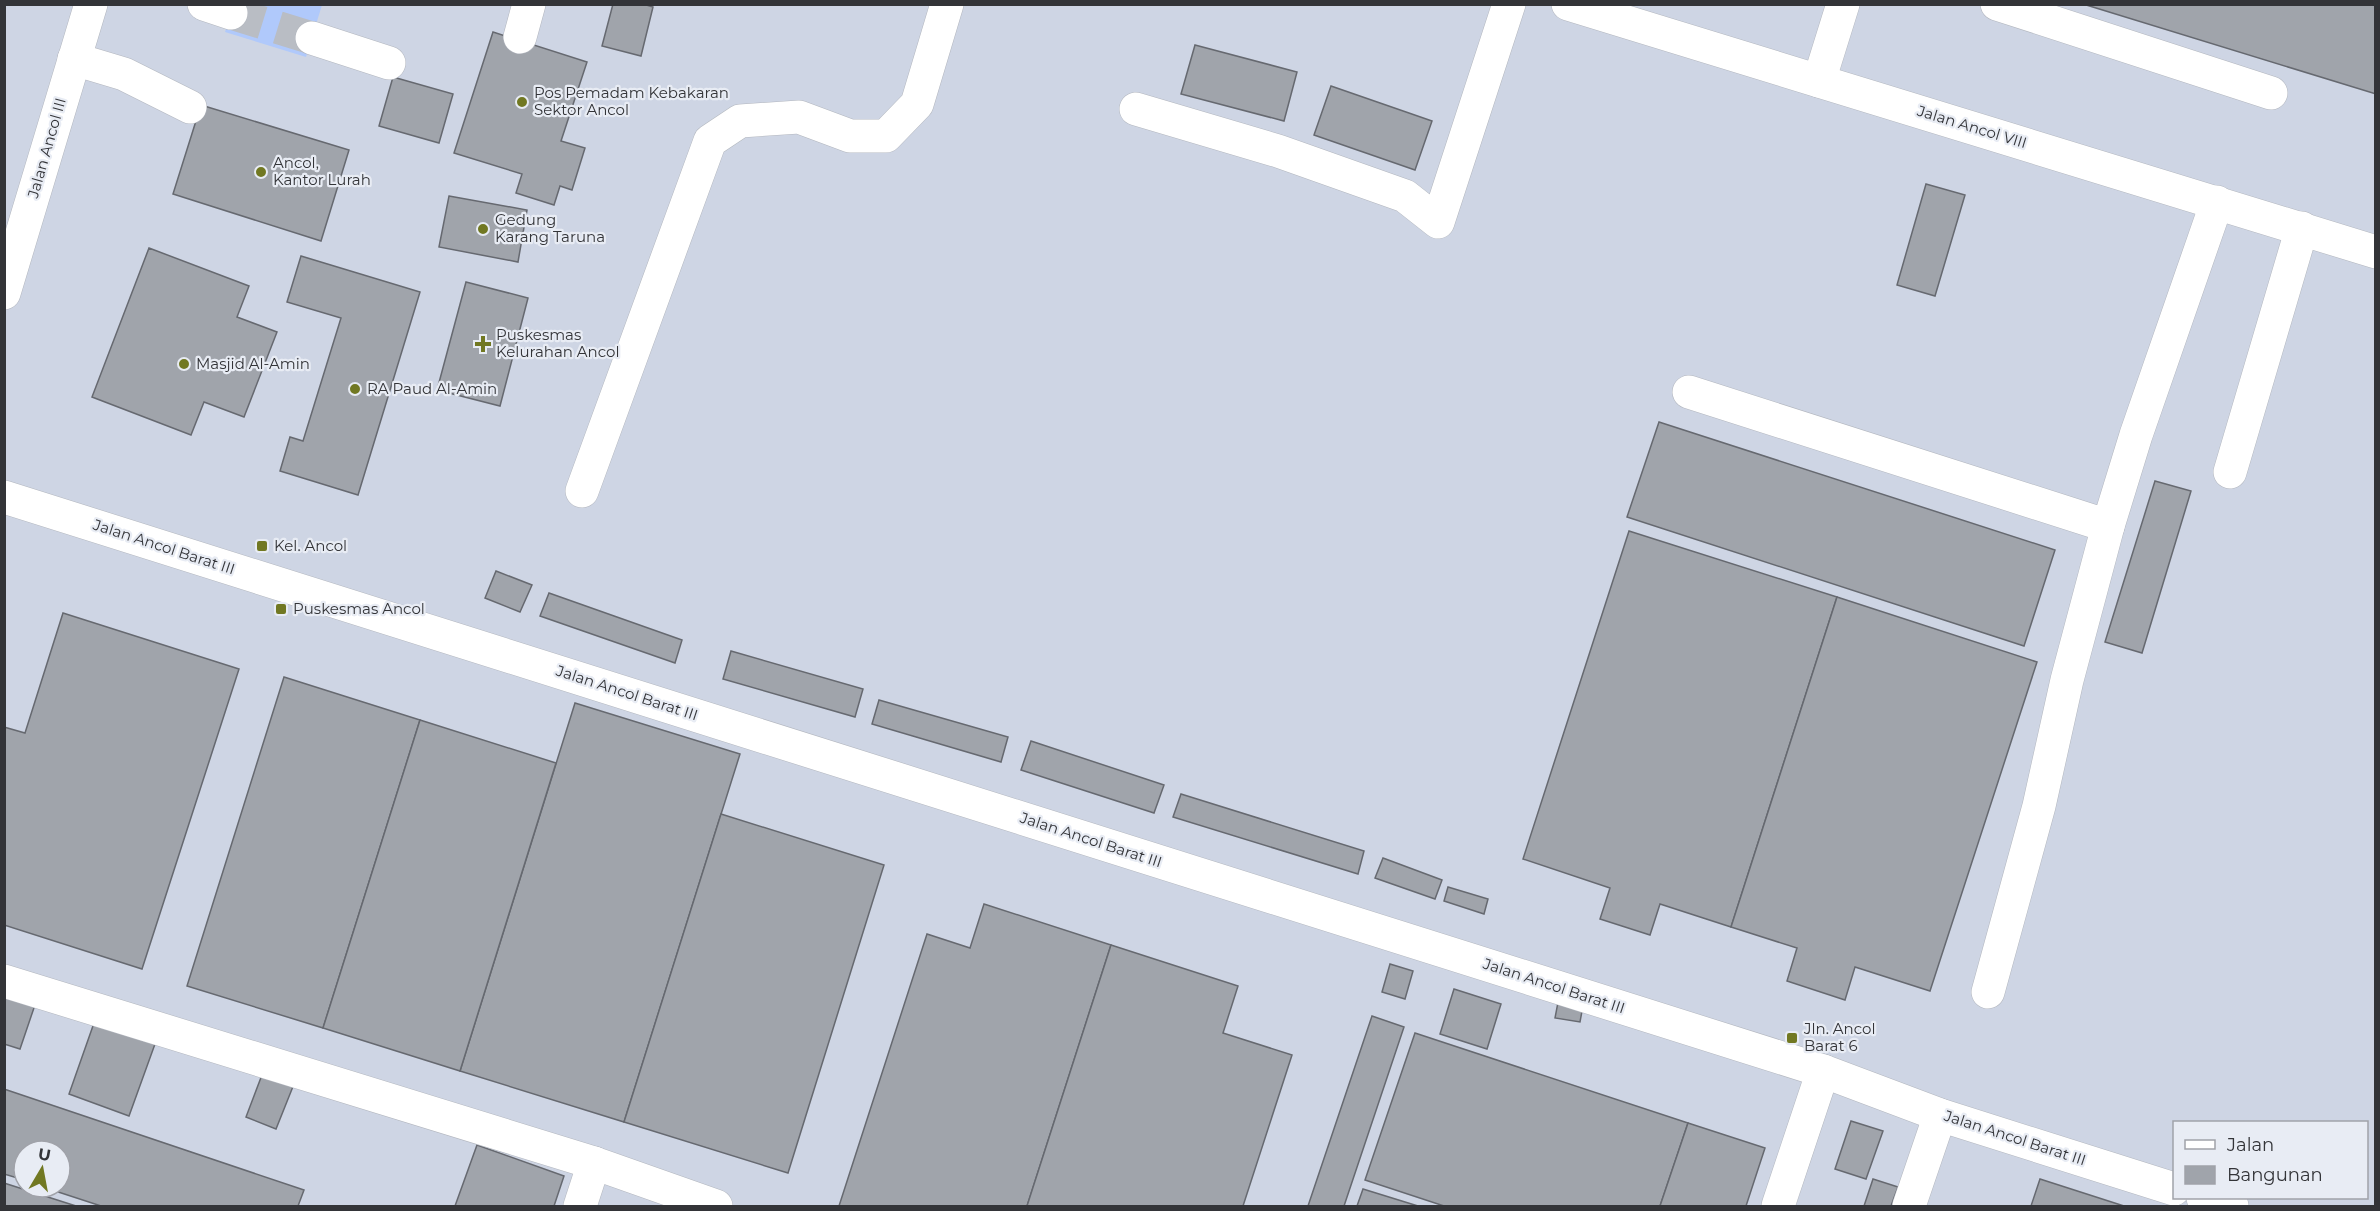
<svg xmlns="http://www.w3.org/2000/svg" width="2380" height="1211" viewBox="0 0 2380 1211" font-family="Montserrat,sans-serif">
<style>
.built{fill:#ced5e4;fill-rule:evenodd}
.pitch{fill:#b0c9fb}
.building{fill:#a0a4ab;stroke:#666970;stroke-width:1.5}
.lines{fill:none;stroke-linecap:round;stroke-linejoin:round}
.minor-tunnel{stroke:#b9bdc4;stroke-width:33;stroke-dasharray:33 16;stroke-linecap:butt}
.minor-casing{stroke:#b3b7bf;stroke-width:34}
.minor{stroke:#fff;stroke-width:33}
.poi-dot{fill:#717822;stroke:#e8ecf4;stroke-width:2}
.labels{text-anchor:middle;stroke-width:4.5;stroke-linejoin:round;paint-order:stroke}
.poi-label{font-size:15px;fill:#333438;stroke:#e8ecf4;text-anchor:start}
.street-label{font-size:15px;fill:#333438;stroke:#e8ecf4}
</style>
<rect width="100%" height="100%" fill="#dbdfe7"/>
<path class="built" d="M 5,5 L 2375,5 L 2375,1206 L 5,1206 ZM 2174,1122 L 2366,1122 L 2366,1198 L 2174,1198 ZM 24,1151 L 60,1151 L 60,1187 L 24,1187 Z"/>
<path class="pitch" d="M 234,5 L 322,5 L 306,57 L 225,32 Z"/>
<g class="building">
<path d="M 613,4 L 643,4 L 653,7 L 641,56 L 602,46 Z"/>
<path d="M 2083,4 L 2376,4 L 2376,94 Z"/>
<path d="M 493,32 L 587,62 L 561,141 L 585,148 L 572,190 L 560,186 L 554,205 L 516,193 L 522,174 L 454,153 Z"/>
<path d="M 1195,45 L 1297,72 L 1284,121 L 1181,94 Z"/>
<path d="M 393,77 L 453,94 L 439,143 L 379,126 Z"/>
<path d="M 1331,86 L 1432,121 L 1415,170 L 1314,135 Z"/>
<path d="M 201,105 L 349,150 L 321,241 L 173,194 Z"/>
<path d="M 1926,184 L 1965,195 L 1935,296 L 1897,285 Z"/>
<path d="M 449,196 L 527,210 L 518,262 L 439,247 Z"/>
<path d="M 149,248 L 249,286 L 237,317 L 277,332 L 244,417 L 204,402 L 191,435 L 92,397 Z"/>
<path d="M 301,256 L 420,292 L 358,495 L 280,471 L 290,437 L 303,441 L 341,318 L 287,302 Z"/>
<path d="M 466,282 L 528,298 L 500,406 L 437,390 Z"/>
<path d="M 1659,422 L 2055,550 L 2024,646 L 1627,517 Z"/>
<path d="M 2155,481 L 2191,491 L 2142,653 L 2105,642 Z"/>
<path d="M 1629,531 L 1837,597 L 1731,927 L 1660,904 L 1650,935 L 1600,919 L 1610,888 L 1523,859 Z"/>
<path d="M 496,571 L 532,585 L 520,612 L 485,598 Z"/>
<path d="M 549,593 L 682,640 L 675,663 L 540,616 Z"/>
<path d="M 1837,597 L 2037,662 L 1930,991 L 1855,967 L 1845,1000 L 1787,981 L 1797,948 L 1731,927 Z"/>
<path d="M 63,613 L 239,669 L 142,969 L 4,925 L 4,727 L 25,733 Z"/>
<path d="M 731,651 L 863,689 L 855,717 L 723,679 Z"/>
<path d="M 284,677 L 420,720 L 323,1028 L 187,986 Z"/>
<path d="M 879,700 L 1008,737 L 1001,762 L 872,724 Z"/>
<path d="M 575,703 L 740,754 L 624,1122 L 460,1071 Z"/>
<path d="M 420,720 L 556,763 L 460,1071 L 323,1028 Z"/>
<path d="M 1031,741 L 1164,785 L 1154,813 L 1021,770 Z"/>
<path d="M 1181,794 L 1364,851 L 1358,874 L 1173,817 Z"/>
<path d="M 721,814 L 884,865 L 788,1173 L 624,1122 Z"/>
<path d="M 1383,858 L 1442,880 L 1435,899 L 1375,878 Z"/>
<path d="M 1448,887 L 1488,899 L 1484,914 L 1444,901 Z"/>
<path d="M 984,904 L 1111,945 L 1027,1206 L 839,1206 L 927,934 L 970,948 Z"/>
<path d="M 1111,945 L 1238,986 L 1223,1033 L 1292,1055 L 1243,1206 L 1027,1206 Z"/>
<path d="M 1390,964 L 1413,971 L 1405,999 L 1382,992 Z"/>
<path d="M 4,985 L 38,996 L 20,1049 L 4,1044 Z"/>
<path d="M 1454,989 L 1501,1004 L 1487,1049 L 1440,1034 Z"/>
<path d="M 1559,997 L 1584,1000 L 1580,1022 L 1555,1018 Z"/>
<path d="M 1372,1016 L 1404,1027 L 1344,1206 L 1308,1206 Z"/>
<path d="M 94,1023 L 155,1044 L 129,1116 L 69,1094 Z"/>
<path d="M 1415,1033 L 1688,1123 L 1660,1206 L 1444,1206 L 1365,1180 Z"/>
<path d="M 265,1067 L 296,1079 L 276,1129 L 246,1117 Z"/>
<path d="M 4,1089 L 304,1190 L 298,1206 L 101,1206 L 43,1187 L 60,1187 L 60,1151 L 24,1151 L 24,1180 L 4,1174 Z"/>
<path d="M 1851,1121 L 1883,1131 L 1866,1179 L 1835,1169 Z"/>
<path d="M 1688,1123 L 1765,1148 L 1746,1206 L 1660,1206 Z"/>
<path d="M 477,1145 L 564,1176 L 554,1206 L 455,1206 Z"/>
<path d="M 1873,1179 L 1898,1187 L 1891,1206 L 1864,1206 Z"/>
<path d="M 2040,1179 L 2124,1206 L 2031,1206 Z"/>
<path d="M 4,1183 L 76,1206 L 4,1206 Z"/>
<path d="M 1363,1189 L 1418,1206 L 1357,1206 Z"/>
</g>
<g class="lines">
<path class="minor-tunnel" d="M 231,13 L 312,38"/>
<defs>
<g id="minor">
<path d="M 204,4 L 231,13"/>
<path d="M 1568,4 L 2376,252"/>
<path d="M 1997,4 L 2271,93"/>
<path d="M 520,37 L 529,4"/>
<path d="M 312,38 L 389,63"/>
<path d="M 74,59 L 124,74 L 190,107"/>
<path d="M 1819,81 L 1843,4"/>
<path d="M 1136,109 L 1278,151 L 1405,196 L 1438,222 L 1509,4"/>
<path d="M 4,293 L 91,4"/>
<path d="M 1689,392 L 2108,526 L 2136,435 L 2217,202"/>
<path d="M 2230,472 L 2302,228"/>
<path d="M 582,491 L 710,141 L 740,121 L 799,117 L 850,136 L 886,136 L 917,104 L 947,4"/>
<path d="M 4,497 L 1823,1071 L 1940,1115 L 2174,1189"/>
<path d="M 4,981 L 594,1163 L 716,1206"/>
<path d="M 1988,992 L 2039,806 L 2067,680 L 2108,526"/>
<path d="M 2203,1198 L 2232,1206"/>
<path d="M 580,1206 L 594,1163"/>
<path d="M 1778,1206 L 1823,1071"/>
<path d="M 1909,1206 L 1940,1115"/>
</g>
</defs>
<use href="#minor" class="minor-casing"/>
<use href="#minor" class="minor"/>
</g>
<g class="poi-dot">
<circle cx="522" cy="102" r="6"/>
<circle cx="261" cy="172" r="6"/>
<circle cx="483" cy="229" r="6"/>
<path d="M480 335h6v6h6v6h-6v6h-6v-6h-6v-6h6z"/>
<circle cx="184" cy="364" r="6"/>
<circle cx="355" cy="389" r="6"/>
<rect x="256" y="540" width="12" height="12" rx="3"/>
<rect x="275" y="603" width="12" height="12" rx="3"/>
<rect x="1786" y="1032" width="12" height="12" rx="3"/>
</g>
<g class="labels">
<g class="poi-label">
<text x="534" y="98">Pos Pemadam Kebakaran<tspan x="534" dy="17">Sektor Ancol</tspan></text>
<text x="273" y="168">Ancol,<tspan x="273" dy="17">Kantor Lurah</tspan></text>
<text x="495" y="225">Gedung<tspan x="495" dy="17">Karang Taruna</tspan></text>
<text x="496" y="340">Puskesmas<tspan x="496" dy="17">Kelurahan Ancol</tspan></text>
<text x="196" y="369">Masjid Al-Amin</text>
<text x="367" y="394">RA Paud Al-Amin</text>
<text x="274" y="551">Kel. Ancol</text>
<text x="293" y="614">Puskesmas Ancol</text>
<text x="1804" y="1034">Jln. Ancol<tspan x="1804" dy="17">Barat 6</tspan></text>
</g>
<g class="street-label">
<text transform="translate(1972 127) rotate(17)" y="5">Jalan Ancol VIII</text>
<text transform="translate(47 148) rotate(-74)" y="5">Jalan Ancol III</text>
<text transform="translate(164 547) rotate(18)" y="5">Jalan Ancol Barat III</text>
<text transform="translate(627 693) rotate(18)" y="5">Jalan Ancol Barat III</text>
<text transform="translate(1091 840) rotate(18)" y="5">Jalan Ancol Barat III</text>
<text transform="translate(1554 986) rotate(18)" y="5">Jalan Ancol Barat III</text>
<text transform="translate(2015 1138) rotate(18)" y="5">Jalan Ancol Barat III</text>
</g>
</g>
<rect width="2380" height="1211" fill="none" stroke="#333438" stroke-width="12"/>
<rect x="2173" y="1121" width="195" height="78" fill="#e8ecf4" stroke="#a0a2a9" stroke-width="1.5"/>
<rect x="2185" y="1140" width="30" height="9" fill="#ffffff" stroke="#a0a2a9" stroke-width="1.5"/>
<text x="2227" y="1151" font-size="18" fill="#333438">Jalan</text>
<rect x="2185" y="1166" width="30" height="18" fill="#a0a4ab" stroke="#a0a2a9" stroke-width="1.5"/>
<text x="2227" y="1181" font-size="18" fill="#333438">Bangunan</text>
<g transform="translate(42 1169) rotate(10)"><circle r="28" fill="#e8ecf4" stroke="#a0a2a9" stroke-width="1.5"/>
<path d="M0-4.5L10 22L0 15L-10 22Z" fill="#717822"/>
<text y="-9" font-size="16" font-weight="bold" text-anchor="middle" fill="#333438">U</text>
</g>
</svg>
